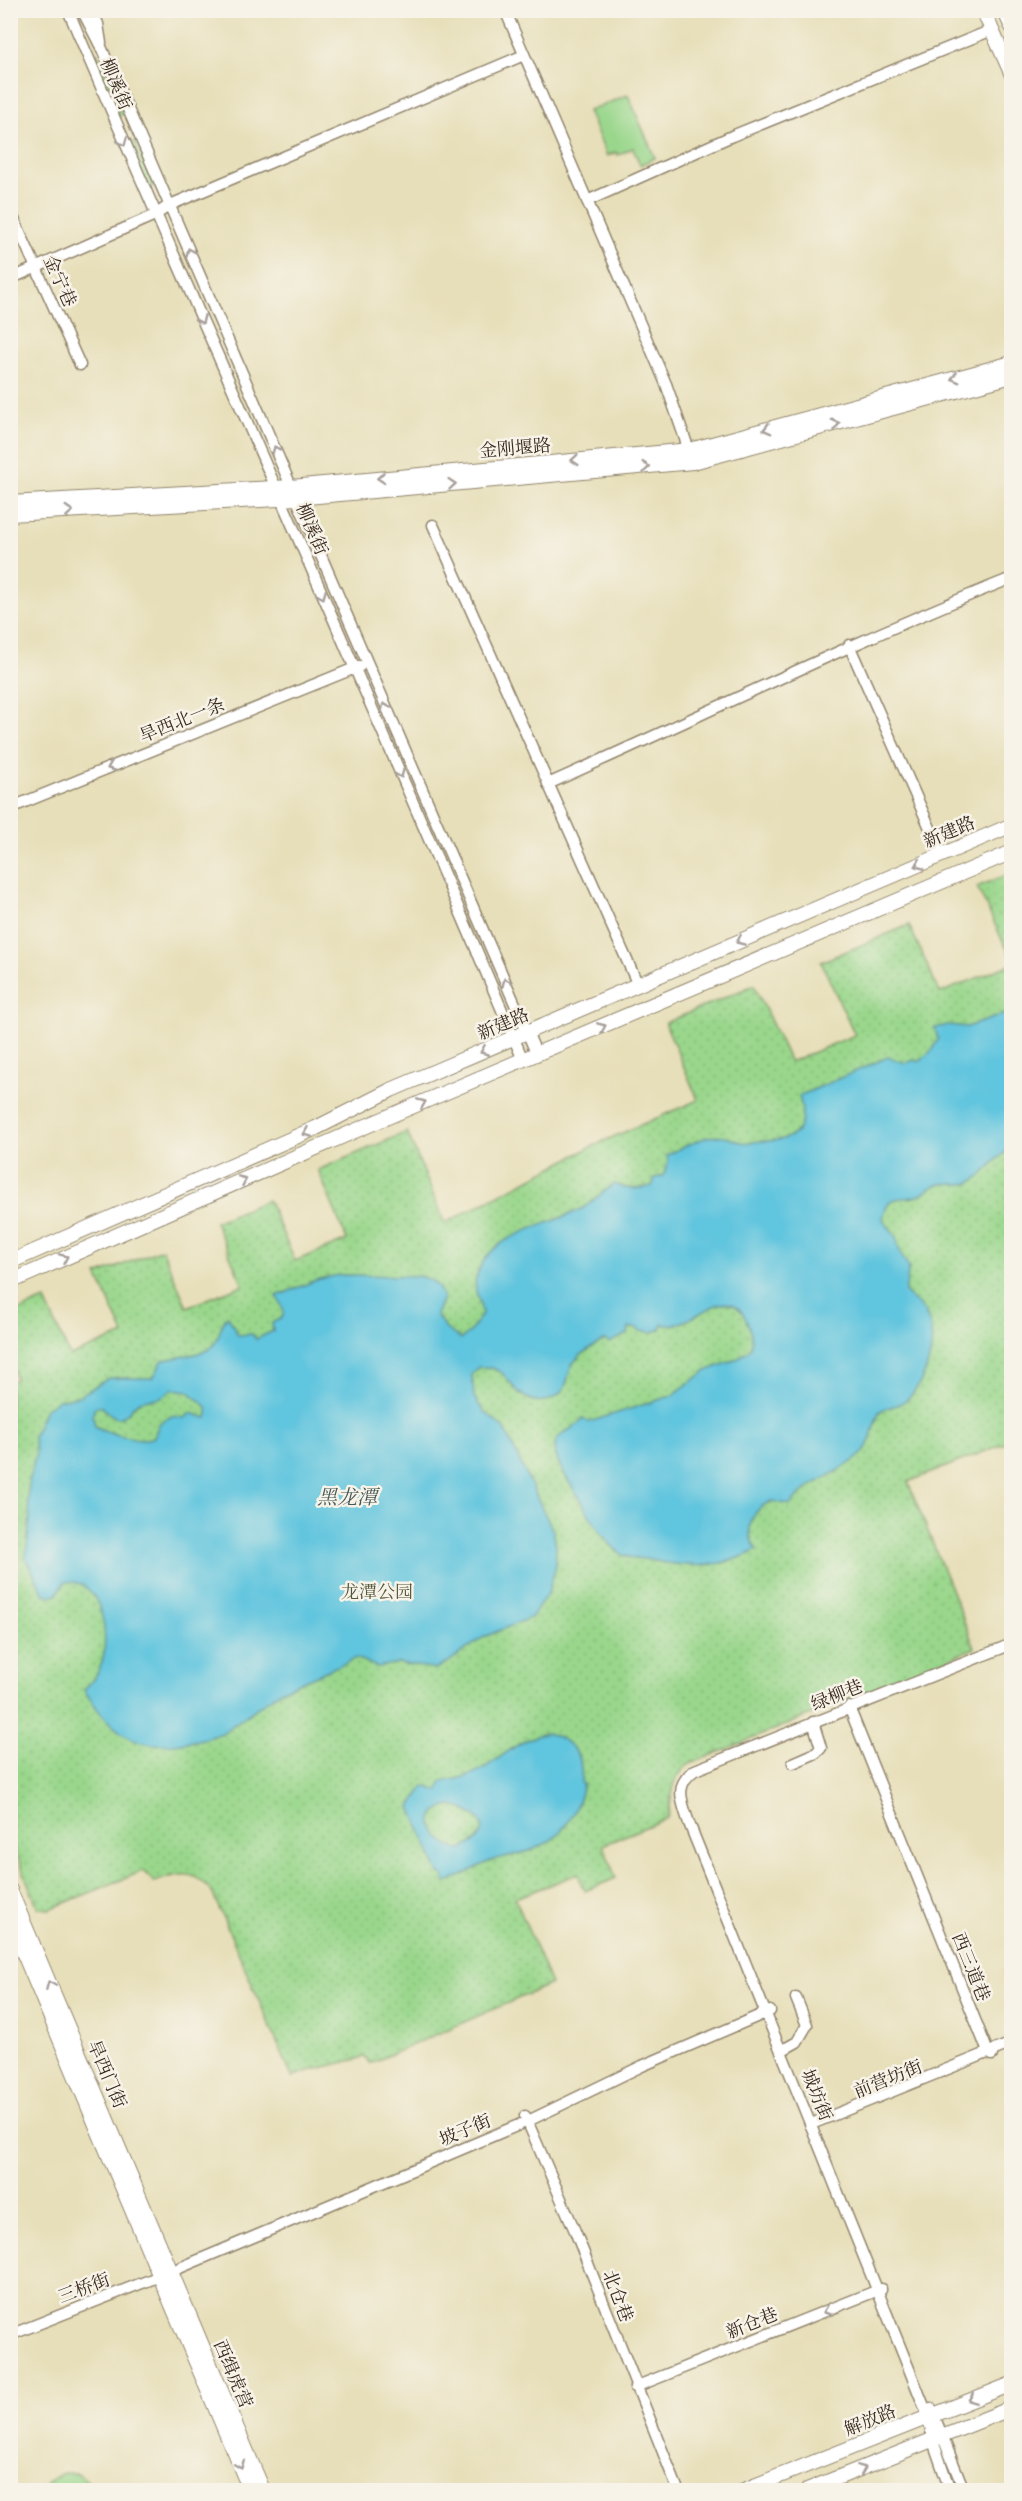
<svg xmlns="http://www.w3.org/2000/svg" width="1022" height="2501" viewBox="0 0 1022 2501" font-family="Vollkorn,'Noto Serif SC',serif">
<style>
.green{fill:url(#green-dots);stroke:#6a8055;stroke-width:1.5}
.pitch{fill:#9ad78c;stroke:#6a8055;stroke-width:1.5}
.water{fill:#61c5de;stroke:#4e787e;stroke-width:1.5;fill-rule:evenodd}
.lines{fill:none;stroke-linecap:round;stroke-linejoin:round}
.minor-casing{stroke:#91846c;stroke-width:13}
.major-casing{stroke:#91846c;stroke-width:16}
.minor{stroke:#fff;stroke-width:10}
.major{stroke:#fff;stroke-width:14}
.oneway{stroke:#a79f9a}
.labels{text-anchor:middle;stroke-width:5;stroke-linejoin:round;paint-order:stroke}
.street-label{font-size:18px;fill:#3b2a1e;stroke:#f7f3e8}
.park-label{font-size:18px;fill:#53553a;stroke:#f7f3e8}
.water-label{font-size:20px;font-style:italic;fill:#465858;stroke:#f7f3e8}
</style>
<defs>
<pattern id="green-dots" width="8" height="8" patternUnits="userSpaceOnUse" patternTransform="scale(1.5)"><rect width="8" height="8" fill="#9ad78c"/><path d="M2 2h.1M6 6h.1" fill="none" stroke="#86b978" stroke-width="1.8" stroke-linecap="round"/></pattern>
</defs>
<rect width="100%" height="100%" fill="#f7f3e8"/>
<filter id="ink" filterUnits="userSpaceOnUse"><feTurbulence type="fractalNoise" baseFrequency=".0167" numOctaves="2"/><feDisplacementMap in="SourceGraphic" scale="12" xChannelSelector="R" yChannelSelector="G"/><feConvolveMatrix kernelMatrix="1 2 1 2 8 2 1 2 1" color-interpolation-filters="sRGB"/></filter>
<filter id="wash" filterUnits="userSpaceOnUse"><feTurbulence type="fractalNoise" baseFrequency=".008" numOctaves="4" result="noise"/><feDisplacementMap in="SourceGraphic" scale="24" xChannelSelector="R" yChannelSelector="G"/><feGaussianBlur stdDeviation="1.35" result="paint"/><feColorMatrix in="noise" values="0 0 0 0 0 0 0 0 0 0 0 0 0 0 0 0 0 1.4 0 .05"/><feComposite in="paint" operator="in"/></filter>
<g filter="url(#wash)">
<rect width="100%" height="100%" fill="#e7dfb9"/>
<g class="green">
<path d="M 97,53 L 123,114 L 116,118 L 90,56 Z"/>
<path d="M 135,141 L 154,186 L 146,189 L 128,144 Z"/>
<path d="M 1011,873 L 1011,958 L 977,887 Z"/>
<path d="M 909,925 L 940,993 L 1011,964 L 1011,1441 L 908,1482 L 975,1648 L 690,1764 C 669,1778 674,1798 667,1818 L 603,1845 L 616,1878 L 585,1891 L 578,1874 L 515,1898 L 551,1984 L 369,2064 L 365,2057 L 309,2071 L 292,2077 L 213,1894 C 195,1868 180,1873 154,1882 L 143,1871 L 50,1909 L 38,1908 L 11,1841 L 10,1381 L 16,1379 L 11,1367 L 11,1314 L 45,1300 L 70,1356 L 124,1334 L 97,1275 L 162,1249 L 187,1307 L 243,1285 L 215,1222 L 268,1200 L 295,1261 L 347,1240 L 318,1170 L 407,1132 L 445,1223 L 597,1144 L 698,1100 L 665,1023 L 754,985 L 790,1062 L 855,1035 L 821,962 Z"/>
</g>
<g class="pitch">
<path d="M 628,95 L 655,158 L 640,165 L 633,148 L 618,155 L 616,152 L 607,156 L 588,111 Z"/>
<path d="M 63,2473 L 78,2473 L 89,2483 L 91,2490 L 44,2490 L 47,2482 Z"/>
</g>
<g class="water">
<path d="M 1011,1012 L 1011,1149 C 995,1156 988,1174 972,1182 C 963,1187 951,1182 940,1184 C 933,1185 927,1192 920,1195 C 904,1203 888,1189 883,1219 L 896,1237 L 901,1255 L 909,1267 L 905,1292 C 910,1300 919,1303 924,1311 C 941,1338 927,1382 905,1401 C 898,1407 888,1406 880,1411 C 872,1424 873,1442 862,1454 C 844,1472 800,1486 791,1505 L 772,1501 C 750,1510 743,1531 757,1550 C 722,1569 688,1568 650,1560 C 641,1558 630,1559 623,1555 C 606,1545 588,1513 578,1496 C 570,1483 554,1462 555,1446 C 557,1430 578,1430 583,1418 L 589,1422 L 671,1396 L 706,1371 L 737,1359 L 749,1350 C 753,1343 752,1335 749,1327 C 730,1270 691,1335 662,1324 L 661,1329 L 653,1332 L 639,1331 L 637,1328 L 629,1328 L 628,1334 L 609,1343 L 605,1340 C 594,1346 582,1352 574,1362 C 569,1368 569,1376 566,1384 C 561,1399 541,1406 527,1398 C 504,1386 511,1366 479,1367 L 472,1374 L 474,1397 L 482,1409 L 505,1430 L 553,1531 L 556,1545 L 555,1569 L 548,1593 L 532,1617 L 484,1637 L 447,1663 L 435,1669 L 399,1663 L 377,1667 L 356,1658 L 282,1690 L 222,1733 C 209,1738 195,1741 182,1743 C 131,1751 110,1729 84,1690 C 90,1683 97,1676 100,1668 C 111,1642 104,1577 65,1582 L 57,1594 L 50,1596 L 44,1594 L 26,1559 L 30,1516 L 28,1501 L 29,1480 L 36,1453 L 33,1437 L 45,1409 L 58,1400 L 79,1396 L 109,1378 L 153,1378 L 162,1361 C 175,1356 204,1356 213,1346 C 221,1336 219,1324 228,1316 L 238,1335 L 252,1334 L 256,1339 L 273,1331 L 272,1323 L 282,1318 L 284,1311 L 277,1296 L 319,1279 L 340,1275 L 418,1276 L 431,1280 L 439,1288 L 443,1298 L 436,1315 L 446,1329 L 461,1339 L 471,1331 L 482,1314 C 481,1301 473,1291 476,1278 C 489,1229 550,1229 586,1206 C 596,1199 604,1190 615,1184 C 628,1191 639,1189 652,1186 L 655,1178 L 663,1176 L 668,1163 L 667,1155 C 680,1149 701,1137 714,1136 C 723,1134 733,1140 741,1142 C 749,1144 756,1141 764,1141 C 798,1141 808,1128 799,1096 L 888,1057 L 906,1063 L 914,1060 L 919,1062 L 933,1049 L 938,1039 L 935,1028 L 948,1025 L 967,1027 ZM 172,1389 L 188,1391 L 207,1407 L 208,1415 L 206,1418 L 192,1413 L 184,1418 L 172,1416 L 164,1420 L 159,1424 L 154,1437 C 142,1443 107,1433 95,1426 L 93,1415 L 95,1407 L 100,1406 C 105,1408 109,1415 115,1417 C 125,1421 131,1406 138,1402 C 154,1395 157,1404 172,1389 Z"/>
<path d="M 547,1733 C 574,1741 584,1756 581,1784 L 583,1784 C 577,1814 562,1839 532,1850 C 519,1855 504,1856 491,1861 C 475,1867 463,1877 446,1882 L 443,1875 L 439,1874 L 411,1807 L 424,1786 L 438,1791 L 442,1781 C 492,1778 504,1742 547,1733 ZM 452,1806 C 486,1814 496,1835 459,1850 C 434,1842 416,1811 452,1806 Z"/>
</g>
</g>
<g filter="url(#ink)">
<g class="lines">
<defs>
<g id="minor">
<path d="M 68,10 C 218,361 376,709 523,1060"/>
<path d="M 82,10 L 102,49 L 537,1055"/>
<path d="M 92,10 L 98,24 L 101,43"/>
<path d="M 505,10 L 666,384 L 691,456"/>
<path d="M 587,201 L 732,136 L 992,30"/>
<path d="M 10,210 L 80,365"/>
<path d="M 10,279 L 155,215 L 170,205 L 524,55"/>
<path d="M 433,525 L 638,985"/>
<path d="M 849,645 L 942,855"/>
<path d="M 548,784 C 703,715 854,641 1012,578"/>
<path d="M 10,808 L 360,666"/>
<path d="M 849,1707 L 988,2052 L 992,2055"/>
<path d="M 793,1763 L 816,1753 L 821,1748 L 813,1722"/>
<path d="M 781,2051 L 797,2042 L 807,2025 L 796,1998"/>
<path d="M 525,2116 L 575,2231 L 678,2490"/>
<path d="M 811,2126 L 814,2123 L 1012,2043"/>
<path d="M 10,2335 L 170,2272 L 429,2163 L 528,2121 L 642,2066 L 770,2011"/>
<path d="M 635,2387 L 881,2289"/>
<path d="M 931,2408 L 964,2490"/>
<path d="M 950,2490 L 933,2441 L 928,2416 L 689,1823 C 682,1802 673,1785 695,1770 L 1012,1644"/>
</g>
<g id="major">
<path d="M 983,10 L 1012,75"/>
<path d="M 1004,10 L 1012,27"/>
<path d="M 10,503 L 291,487 L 690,450 L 1012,363"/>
<path d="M 10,514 L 296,498 L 693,462 L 1012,376"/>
<path d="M 10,1262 L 316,1128 L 391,1090 L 1012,825"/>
<path d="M 10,1282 L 357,1130 L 1012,852"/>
<path d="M 10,1890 L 263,2490"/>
<path d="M 10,1921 L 250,2490"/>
<path d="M 744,2490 L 1012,2384"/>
<path d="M 807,2490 L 1012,2408"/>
</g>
</defs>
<use href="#minor" class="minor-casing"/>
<use href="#major" class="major-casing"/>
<use href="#minor" class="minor"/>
<use href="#major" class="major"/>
</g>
<defs><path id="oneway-chevron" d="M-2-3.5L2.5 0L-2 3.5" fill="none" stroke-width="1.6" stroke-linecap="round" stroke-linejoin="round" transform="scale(1.5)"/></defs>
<g class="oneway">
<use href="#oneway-chevron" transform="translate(123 142) rotate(67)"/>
<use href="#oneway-chevron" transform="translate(190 252) rotate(-113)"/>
<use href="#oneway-chevron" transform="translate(201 320) rotate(66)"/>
<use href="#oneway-chevron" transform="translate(955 378) rotate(165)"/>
<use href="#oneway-chevron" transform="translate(836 424) rotate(-15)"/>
<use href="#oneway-chevron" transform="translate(767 429) rotate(165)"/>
<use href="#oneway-chevron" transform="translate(276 450) rotate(-113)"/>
<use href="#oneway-chevron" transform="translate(575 460) rotate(175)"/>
<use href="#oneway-chevron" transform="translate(646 467) rotate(-5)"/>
<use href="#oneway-chevron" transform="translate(381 478) rotate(175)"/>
<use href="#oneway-chevron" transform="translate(452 484) rotate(-5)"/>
<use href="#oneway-chevron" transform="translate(69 511) rotate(-3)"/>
<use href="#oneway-chevron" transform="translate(322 595) rotate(67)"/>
<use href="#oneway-chevron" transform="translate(385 707) rotate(-114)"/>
<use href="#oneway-chevron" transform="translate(111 767) rotate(158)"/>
<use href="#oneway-chevron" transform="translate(400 774) rotate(67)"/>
<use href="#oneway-chevron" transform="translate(919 865) rotate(157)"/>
<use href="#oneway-chevron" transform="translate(740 941) rotate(157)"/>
<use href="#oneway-chevron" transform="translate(506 982) rotate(-114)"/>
<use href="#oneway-chevron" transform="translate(602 1027) rotate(-23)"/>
<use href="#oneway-chevron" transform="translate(484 1051) rotate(157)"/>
<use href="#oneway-chevron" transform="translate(422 1103) rotate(-23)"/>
<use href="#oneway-chevron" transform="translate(307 1133) rotate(156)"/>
<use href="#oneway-chevron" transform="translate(243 1180) rotate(-24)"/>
<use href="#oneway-chevron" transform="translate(64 1258) rotate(-24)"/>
<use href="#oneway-chevron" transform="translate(50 1985) rotate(-113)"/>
<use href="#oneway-chevron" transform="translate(827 2311) rotate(158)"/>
<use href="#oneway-chevron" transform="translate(972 2399) rotate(159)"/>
<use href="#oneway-chevron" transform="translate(240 2465) rotate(68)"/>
<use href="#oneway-chevron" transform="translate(862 2469) rotate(-22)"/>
</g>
</g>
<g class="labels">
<g class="street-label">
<text transform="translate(116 84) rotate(67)" y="6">柳溪街</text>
<text transform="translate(60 281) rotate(66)" y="6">金宁巷</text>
<text transform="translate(515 448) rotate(-5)" y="6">金刚堰路</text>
<text transform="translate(312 529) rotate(67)" y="6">柳溪街</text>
<text transform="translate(182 720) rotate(-22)" y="6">旱西北一条</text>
<text transform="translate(949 832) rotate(-23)" y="6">新建路</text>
<text transform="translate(503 1024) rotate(-23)" y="6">新建路</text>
<text transform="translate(837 1695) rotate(-22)" y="6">绿柳巷</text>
<text transform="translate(971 1967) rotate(68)" y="6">西三道巷</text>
<text transform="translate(107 2074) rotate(67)" y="6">旱西门街</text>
<text transform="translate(888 2079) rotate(-22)" y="6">前营坊街</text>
<text transform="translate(817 2095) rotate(68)" y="6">城坊街</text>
<text transform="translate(465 2130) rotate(-23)" y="6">坡子街</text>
<text transform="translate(84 2288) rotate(-21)" y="6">三桥街</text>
<text transform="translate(618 2296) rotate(69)" y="6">北仓巷</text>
<text transform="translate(752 2323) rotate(-22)" y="6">新仓巷</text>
<text transform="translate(233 2374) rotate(67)" y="6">西缉虎营</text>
<text transform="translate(870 2420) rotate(-22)" y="6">解放路</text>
</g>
<g class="park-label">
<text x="377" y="1598">龙潭公园</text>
</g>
<g class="water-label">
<text x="347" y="1504">黑龙潭</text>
</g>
</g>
<rect width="1022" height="2501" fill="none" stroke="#f7f3e8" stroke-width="36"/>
</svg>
